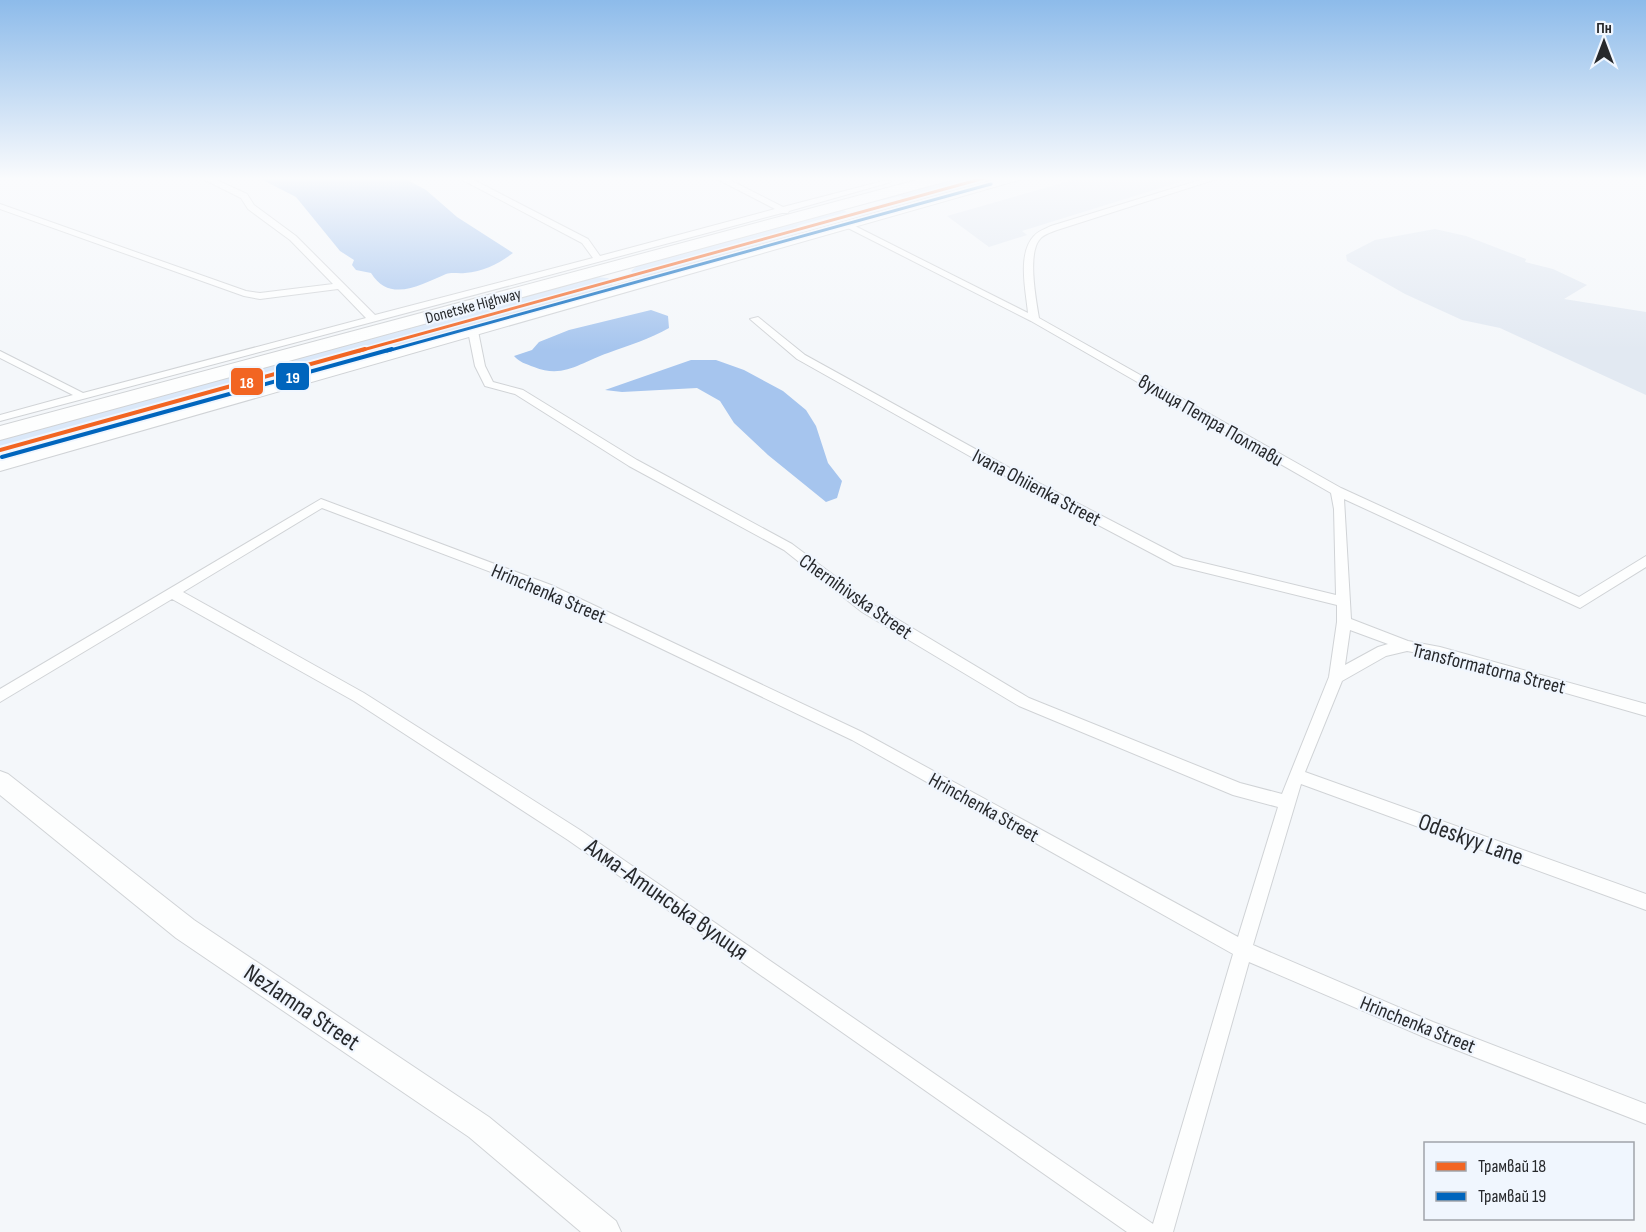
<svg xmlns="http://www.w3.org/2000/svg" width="1646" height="1232" viewBox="0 0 1646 1232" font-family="'Sofia Sans Condensed',sans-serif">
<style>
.built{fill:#e2e9f2}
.green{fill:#dae8f9}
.water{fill:#a6c5ee}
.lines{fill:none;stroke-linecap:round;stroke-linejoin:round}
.street-casing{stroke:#d0d3d6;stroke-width:2}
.secondary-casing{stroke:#d0d3d6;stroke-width:2}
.highway-casing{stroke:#d0d3d6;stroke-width:2}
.street{fill:#fdfefe;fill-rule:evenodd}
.secondary{fill:#fdfefe;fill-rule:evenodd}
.highway{fill:#fdfefe;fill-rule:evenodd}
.tram-1-far1-casing{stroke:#f0f6fe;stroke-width:6}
.tram-1-casing{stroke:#f0f6fe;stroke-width:8}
.tram-2-far1-casing{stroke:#f0f6fe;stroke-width:6}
.tram-2-casing{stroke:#f0f6fe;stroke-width:8}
.tram-1-far1{stroke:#f26522;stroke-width:3}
.tram-1{stroke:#f26522;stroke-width:4}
.tram-2-far1{stroke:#0065bd;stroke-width:3}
.tram-2{stroke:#0065bd;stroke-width:4}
.labels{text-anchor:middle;stroke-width:4.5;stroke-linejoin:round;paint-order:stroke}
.far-street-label{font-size:16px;fill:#27292c;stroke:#f0f6fe}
.street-label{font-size:20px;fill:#27292c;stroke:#f0f6fe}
.near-street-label{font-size:24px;fill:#27292c;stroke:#f0f6fe}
.line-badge{stroke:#f0f6fe;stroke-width:2}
.badge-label{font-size:16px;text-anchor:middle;font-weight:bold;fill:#fff}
</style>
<rect width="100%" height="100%" fill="#f4f7fa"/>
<g class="built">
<path d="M 1083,177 L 1196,177 L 1022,231 L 1027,235 L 989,247 L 947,216 Z"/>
<path d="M 1435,229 L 1466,236 L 1526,259 L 1525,262 L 1553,269 L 1587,285 L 1564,299 L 1646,312 L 1646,395 L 1500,328 L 1462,320 L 1405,294 L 1347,261 L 1346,255 L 1375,240 Z"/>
</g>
<g class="green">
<path d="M 960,178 L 971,179 L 977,185 L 863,217 L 860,215 L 908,201 L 901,196 L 850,208 Z"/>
<path d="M 843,210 L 847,212 L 797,226 L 803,232 L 855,219 L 647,277 L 636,276 L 631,271 L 637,266 Z"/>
<path d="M 595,277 L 608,278 L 613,283 L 611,287 L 0,457 L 0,440 Z"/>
</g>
<g class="water">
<path d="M 257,177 L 402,177 L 426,190 L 457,217 L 513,253 C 498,264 484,271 465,273 C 459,274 452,272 446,274 C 422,284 390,304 371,273 L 356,270 L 352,265 L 354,260 L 340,251 L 296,197 Z"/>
<path d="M 651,310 L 668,316 L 669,328 C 649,339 630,345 608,353 C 581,362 564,379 534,367 C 526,364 519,362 514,356 L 532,350 L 539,342 L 569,330 Z"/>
<path d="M 691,360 L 716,360 L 744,370 L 783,391 L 806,410 L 816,426 L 828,463 L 842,481 L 837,498 L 826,502 L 768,455 L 734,423 L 720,401 L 697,388 L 622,392 L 605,390 Z"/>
</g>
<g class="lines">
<defs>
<g id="street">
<path d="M 199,177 L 210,177 L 247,194 L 254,205 L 296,236 L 375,315 L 593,258 L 582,243 L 457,177 L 468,177 L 588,239 L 600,256 L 775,209 L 713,177 L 724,177 L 783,207 L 887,180 L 891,182 L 789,211 L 788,213 L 782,213 L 0,421 L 0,415 L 73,395 L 0,358 L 0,351 L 83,393 L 366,318 L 338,289 L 260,299 L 244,296 L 0,209 L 0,204 L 246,291 L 260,293 L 333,284 L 290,240 L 248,209 L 241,198 Z"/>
<path d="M 1210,177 L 1223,177 L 1057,230 C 1052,232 1044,234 1040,239 C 1027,253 1036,300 1039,318 L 1341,488 L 1579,597 L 1646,556 L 1646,567 L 1580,608 L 1344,499 L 1351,619 L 1408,641 L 1440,647 L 1646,704 L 1646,716 L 1440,657 L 1407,651 L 1386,656 L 1342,681 L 1305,772 L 1646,894 L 1646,910 L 1301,784 L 1253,945 L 1433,1022 L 1646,1104 L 1646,1124 L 1431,1040 L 1249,962 L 1173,1232 L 1127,1232 L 568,840 L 354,701 L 172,599 L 0,702 L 0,689 L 321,499 L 551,585 L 862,732 L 1238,937 L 1278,807 L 1233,795 L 1019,706 L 862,612 L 784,550 L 629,466 L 515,394 L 485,386 L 475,366 L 468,331 L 473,328 L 478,331 L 485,366 L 493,382 L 523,390 L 637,460 L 792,544 L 872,604 L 1029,698 L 1240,783 L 1282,794 L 1329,677 L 1337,622 L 1337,605 L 1174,565 L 998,472 L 797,359 L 750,319 L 758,317 L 805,355 L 1006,466 L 1183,558 L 1336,595 L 1334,509 L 1331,493 L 1031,321 L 844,226 L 851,224 L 1028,313 C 1026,291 1017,254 1034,236 C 1038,231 1045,229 1051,226 ZM 322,508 L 541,591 L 852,740 L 1233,954 L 1153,1224 L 580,830 L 364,693 L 183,592 ZM 1350,630 L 1388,644 L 1378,647 L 1345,665 Z"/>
</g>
<path id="secondary" d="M 0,771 L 8,774 L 194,920 L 489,1117 L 616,1221 L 621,1232 L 581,1232 L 469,1137 L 176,938 L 0,795 Z"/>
<g id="highway">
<path d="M 928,177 L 953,177 L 951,180 L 0,440 L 0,426 Z"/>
<path d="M 1004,177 L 1029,177 L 0,471 L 0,457 Z"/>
</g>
</defs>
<use href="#street" class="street-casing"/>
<use href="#secondary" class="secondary-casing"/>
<use href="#highway" class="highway-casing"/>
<use href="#street" class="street"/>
<use href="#secondary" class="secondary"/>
<use href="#highway" class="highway"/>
<defs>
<path id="tram-1-far1" d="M 359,351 L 988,177"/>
<path id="tram-1" d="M 0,450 L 365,349"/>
<path id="tram-2-far1" d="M 387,351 L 991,184"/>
<path id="tram-2" d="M 2,457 L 392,349"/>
</defs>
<use href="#tram-1-far1" class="tram-1-far1-casing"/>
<use href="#tram-1" class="tram-1-casing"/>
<use href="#tram-2-far1" class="tram-2-far1-casing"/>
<use href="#tram-2" class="tram-2-casing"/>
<use href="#tram-1-far1" class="tram-1-far1"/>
<use href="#tram-1" class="tram-1"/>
<use href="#tram-2-far1" class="tram-2-far1"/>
<use href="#tram-2" class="tram-2"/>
</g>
<linearGradient id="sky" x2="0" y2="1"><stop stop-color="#8dbbea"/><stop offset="0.51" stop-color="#fafbfd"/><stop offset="1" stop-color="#fafbfd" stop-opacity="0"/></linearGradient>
<rect width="1646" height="350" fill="url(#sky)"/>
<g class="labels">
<g class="far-street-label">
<text transform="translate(473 305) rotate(-15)" y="6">Donetske Highway</text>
</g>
<g class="street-label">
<text transform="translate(1211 420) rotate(30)" y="7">вулиця Петра Полтави</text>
<text transform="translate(1037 487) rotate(28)" y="7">Ivana Ohiienka Street</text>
<text transform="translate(549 593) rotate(23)" y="7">Hrinchenka Street</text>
<text transform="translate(856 596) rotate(35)" y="7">Chernihivska Street</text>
<text transform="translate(1489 668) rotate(14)" y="7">Transformatorna Street</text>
<text transform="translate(984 807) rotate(29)" y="7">Hrinchenka Street</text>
<text transform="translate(1418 1024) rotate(22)" y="7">Hrinchenka Street</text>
</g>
<g class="near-street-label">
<text transform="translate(1471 839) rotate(20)" y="8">Odeskyy Lane</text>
<text transform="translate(667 899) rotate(35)" y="8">Алма-Атинська вулиця</text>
<text transform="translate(302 1007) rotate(34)" y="8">Nezlamna Street</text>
</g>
</g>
<g class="line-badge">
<rect x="275" y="362" width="35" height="29" rx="6" fill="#0065bd"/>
<rect x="230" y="367" width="34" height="29" rx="6" fill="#f26522"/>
</g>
<g class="badge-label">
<text x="293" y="383">19</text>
<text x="247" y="388">18</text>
</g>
<rect x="1424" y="1142" width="210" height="78" fill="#f0f6fe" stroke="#a0a4aa" stroke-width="1.5"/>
<rect x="1436" y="1162" width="30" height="9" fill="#f26522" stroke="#a0a4aa" stroke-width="1.5"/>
<text x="1478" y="1172" font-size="18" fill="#27292c">Трамвай 18</text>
<rect x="1436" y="1192" width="30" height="9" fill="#0065bd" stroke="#a0a4aa" stroke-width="1.5"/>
<text x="1478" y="1202" font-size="18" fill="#27292c">Трамвай 19</text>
<g transform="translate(1604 42)" stroke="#f0f6fe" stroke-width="4.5" paint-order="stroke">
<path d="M0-4.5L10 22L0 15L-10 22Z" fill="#27292c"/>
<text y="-9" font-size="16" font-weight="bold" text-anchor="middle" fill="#27292c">Пн</text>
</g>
</svg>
